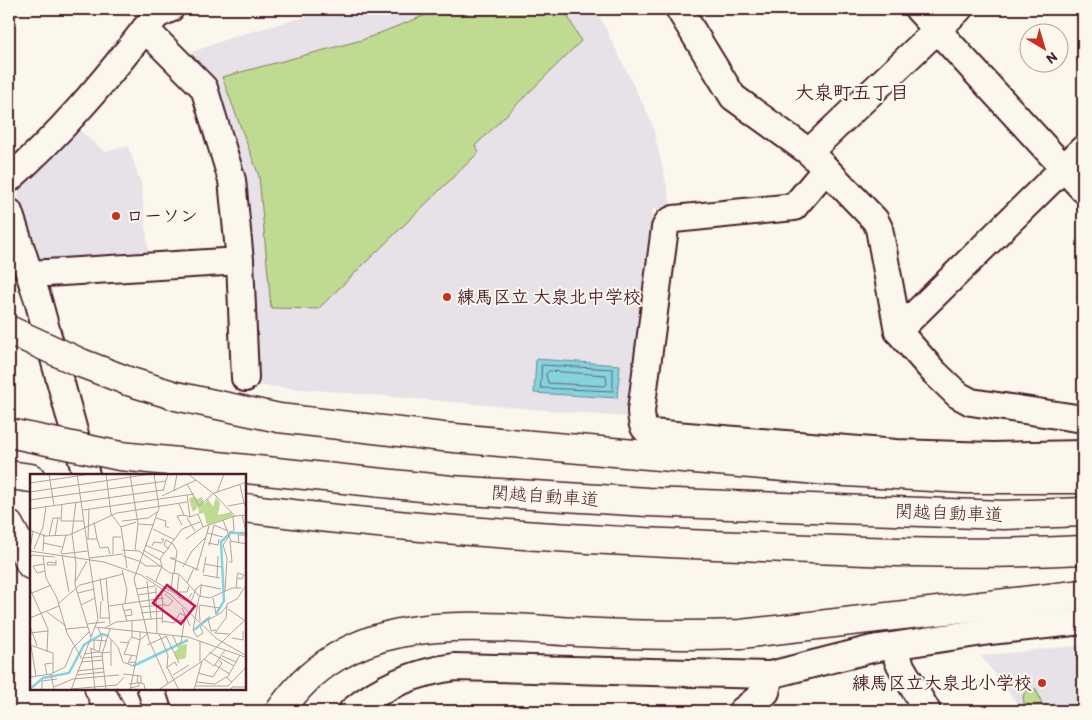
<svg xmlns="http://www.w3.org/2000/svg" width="1092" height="720" viewBox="0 0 1092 720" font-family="Itim,'Klee One',sans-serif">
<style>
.built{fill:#e7e1e8}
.green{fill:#bfda91;stroke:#847c5e}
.water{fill:#84d3df;stroke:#6d8b97}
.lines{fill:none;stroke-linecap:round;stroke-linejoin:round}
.shore{stroke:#616773;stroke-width:1}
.minor-casing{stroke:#4a1f2b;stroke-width:30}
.highway-casing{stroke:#4a1f2b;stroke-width:31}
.minor{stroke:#fbf7ec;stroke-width:26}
.highway{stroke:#fbf7ec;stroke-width:28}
.highway-bridge-casing{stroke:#4a1f2b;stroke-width:31;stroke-linecap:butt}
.highway-bridge{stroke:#fbf7ec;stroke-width:28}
.poi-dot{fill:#c8321e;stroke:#fbf7ec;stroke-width:2}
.labels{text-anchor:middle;stroke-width:4;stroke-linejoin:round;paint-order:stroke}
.poi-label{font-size:18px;font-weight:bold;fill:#4a1f2b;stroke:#fbf7ec;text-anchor:start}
.street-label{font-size:18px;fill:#4a1f2b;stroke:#fbf7ec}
.neighbourhood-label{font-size:19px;font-weight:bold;fill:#4a1f2b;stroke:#fbf7ec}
.inset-river{fill:none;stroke:#84d3df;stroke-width:2.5}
.inset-road{fill:none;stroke:#b4a19f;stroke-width:1}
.view{fill:#c2185b;fill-opacity:0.15;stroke:#c2185b;stroke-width:2.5}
.inset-edge{fill:none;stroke:#4a1f2b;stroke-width:2.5}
</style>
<rect width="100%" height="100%" fill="#fbf7ec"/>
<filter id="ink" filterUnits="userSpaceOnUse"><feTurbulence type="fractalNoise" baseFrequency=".02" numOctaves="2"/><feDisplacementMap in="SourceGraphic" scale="10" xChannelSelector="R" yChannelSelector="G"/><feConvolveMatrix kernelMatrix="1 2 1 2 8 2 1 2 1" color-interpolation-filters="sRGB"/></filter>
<g filter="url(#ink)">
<g class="built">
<path d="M 335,9 L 596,9 L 652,123 L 672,209 L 653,209 L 627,417 L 256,385 L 247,184 L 216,81 L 187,54 L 235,36 Z"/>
<path d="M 80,131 L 105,152 L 128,146 L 141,183 L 149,257 L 46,263 L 37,257 L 18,196 L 21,184 Z"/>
<path d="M 1083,645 L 1083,711 L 1023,711 L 981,656 Z"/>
</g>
<g class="green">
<path d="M 441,9 L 564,9 L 581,41 L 475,146 L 479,152 L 318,309 L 271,308 L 259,176 L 222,77 L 362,40 Z"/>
<path d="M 1036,689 L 1045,711 L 1025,711 L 1023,696 L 1027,690 Z"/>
</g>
<path class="water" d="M 536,359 L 620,365 L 617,398 L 534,393 Z"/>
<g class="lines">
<g class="shore">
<path d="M 542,365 L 613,369 L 613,391 L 541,388 Z"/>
<path d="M 549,371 L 606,375 L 607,384 L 604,386 L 548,383 L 546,374 Z"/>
</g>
<defs>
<g id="minor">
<path d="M 679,9 L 733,97 L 809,152 L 826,169"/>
<path d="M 918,9 L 1083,189"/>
<path d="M 145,29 L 157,15 L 170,9"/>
<path d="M 809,152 L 959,9"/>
<path d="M 9,179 C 60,134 103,83 145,29 L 204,88 L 232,180 L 240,261 L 30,274"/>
<path d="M 9,212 L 38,300 L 86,475"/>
<path d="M 240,261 L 245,378"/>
<path d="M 898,331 L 1083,149"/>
<path d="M 1083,419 L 971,402 L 958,395 L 934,372 L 898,331 L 879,228 L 875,220 L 826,169 L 794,207 L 674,219 L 668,222 L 665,228 L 641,411 C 642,421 641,428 651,433 L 896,453 L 993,456 L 1083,454"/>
<path d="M 896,646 L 898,661 L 927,711"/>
<path d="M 151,689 L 158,711"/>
<path d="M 352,711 C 382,686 416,672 455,667 L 770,675 L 872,649 L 990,631 L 1083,621"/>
<path d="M 742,711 L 766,692 L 770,675"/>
</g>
<g id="highway">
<path d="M 128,381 L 176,396 L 279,418 L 443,437 L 829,471 L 966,479 L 1083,479"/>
<path d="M 120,456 L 451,490 L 648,502 L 1004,515 L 1083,512"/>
<path d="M 9,475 L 31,478"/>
<path d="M 245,508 C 410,530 576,540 741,546 C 855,551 970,556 1083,550"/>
<path d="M 9,525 L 31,565"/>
<path d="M 99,689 L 111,711"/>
<path d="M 280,711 C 351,607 470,626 578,632 C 633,635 687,636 741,634 L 1083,594"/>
</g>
</defs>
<use href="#minor" class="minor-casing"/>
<use href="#highway" class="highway-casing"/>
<use href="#minor" class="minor"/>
<use href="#highway" class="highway"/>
<defs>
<g id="highway-bridge">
<path d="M 9,330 L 81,363 L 128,381"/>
<path d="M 9,433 L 120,456"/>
</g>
</defs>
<use href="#highway-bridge" class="highway-bridge-casing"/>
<use href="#highway-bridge" class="highway-bridge"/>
</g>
</g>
<g class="poi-dot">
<circle cx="116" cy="216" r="5"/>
<circle cx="447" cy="297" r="5"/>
<circle cx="1042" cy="683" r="5"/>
</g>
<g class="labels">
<g class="poi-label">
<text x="126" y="222">ローソン</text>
<text x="457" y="303">練馬区立 大泉北中学校</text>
<text x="1032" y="689" text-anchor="end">練馬区立大泉北小学校</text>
</g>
<g class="street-label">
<text transform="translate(545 496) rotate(4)" y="6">関越自動車道</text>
<text transform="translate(949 513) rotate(2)" y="6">関越自動車道</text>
</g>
<g class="neighbourhood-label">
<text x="852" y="99">大泉町五丁目</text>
</g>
</g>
<g transform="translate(30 474)">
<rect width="216" height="216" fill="#fbf7ec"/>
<path d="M 164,22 L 167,25 L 172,23 L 174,30 L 178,25 L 183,33 L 186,23 L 190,29 L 188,41 L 201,38 L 203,42 L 177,51 L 174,39 L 169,40 L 168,33 L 163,38 L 162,35 L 159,25 ZM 157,170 L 156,184 L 148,186 L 144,178 L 148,175 L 147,172 Z" fill="#bfda91"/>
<path class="inset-river" d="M 186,140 L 194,127 L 191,68 L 200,59 L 217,59M 164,156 L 180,143M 103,192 L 158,166M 0,215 L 13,204 L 39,199 L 54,171 L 72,160 L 79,162"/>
<path class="inset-road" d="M 19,0 L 24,31M 76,0 L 81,40 L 91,53 L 97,94M 100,0 L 108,50 L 105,76M 124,0 L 129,34 L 104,105 L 119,166 L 138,209M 158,0 L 184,20 L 205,42 L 217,41M 0,9 L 61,0M 157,10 L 169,32 L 184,19 L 217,8M 210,11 L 214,29M 133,17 L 138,0M 144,17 L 147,0M 0,18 L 121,0M 187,19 L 194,0M 157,21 L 160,43 L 168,40 L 173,53M 132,22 L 166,6M 0,26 L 136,7M 32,30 L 31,47 L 54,47M 149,30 L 154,41 L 160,43M 198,32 L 214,29 L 217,35M 0,35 L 133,16M 53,36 L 164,20M 212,41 L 217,61M 126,44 L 136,47 L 135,52 L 139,54M 157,44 L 165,57M 193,46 L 201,67M 92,47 L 118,44 L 127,38M 64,48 L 67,65M 108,50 L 124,51M 152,51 L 147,42 L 154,41M 184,51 L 198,57M 91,53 L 106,48M 123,55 L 145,66M 0,56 L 15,62 L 39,61 L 87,39 L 157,28M 199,58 L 204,57 L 203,42M 177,59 L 193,63M 42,60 L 46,90 L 45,111 L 61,163M 42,60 L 46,28M 19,62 L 23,44 L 31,44M 25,62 L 28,44M 57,65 L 67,65 L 70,74 L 78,73 L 80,80M 58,65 L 59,35M 156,65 L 173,53 L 205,42M 200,67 L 217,70M 13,69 L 32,73M 178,69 L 188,71 L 189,65M 209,69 L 208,61 L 216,61M 143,70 L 147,77 L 144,99M 115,71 L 134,79M 122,72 L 124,68 L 132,69 L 134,65 L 131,65M 179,72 L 184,51M 0,75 L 3,57M 4,75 L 13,53 L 16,33M 139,75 L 134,71 L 136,66 L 143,70M 92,76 L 109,77 L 140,99 L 149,100 L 169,122 L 180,124 L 202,114 L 212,114M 113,76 L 130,86M 0,77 L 74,88 L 111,101 L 141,121 L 187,165 L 217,182M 13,77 L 14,60M 31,80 L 36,61M 32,80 L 58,77M 83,80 L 83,63 L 91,63M 32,81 L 39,118M 13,82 L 16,104 L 27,124 L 37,159 L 52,185M 93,82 L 109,87M 0,84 L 2,81 L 25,83M 59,84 L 93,80M 145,84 L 140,84 L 169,96M 109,87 L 116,92 L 131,92M 199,88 L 202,88 L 200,67M 26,89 L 18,88 L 17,91 L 26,91 L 26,86M 14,90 L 3,92 L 7,99 L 15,97M 175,90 L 191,93M 153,93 L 162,77 L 175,64M 92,96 L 97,116 L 95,129M 166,97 L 179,52M 173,99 L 176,83M 173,101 L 190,104M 116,102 L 151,123M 187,103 L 188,82M 70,104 L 73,127M 76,104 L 80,150M 117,107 L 121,145M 126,107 L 132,92 L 130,85 L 152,55 L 170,48M 45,108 L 57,87M 157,109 L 164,94M 126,113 L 127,159M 206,114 L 207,106 L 207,102 L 208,99 L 214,101 L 212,105 L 207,104M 0,115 L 18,155 L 17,178M 106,115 L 125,112M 141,116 L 143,99M 195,117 L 197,84 L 193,71 L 200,61M 131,118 L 133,130 L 138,132 L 143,127 L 135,120M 145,118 L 157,118 L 159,112M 147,118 L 149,101M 2,119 L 21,111M 48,119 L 64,115M 108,121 L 127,118M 148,123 L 157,127 L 162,119M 169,123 L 163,156 L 167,163 L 173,159 L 170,152M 170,123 L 171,111 L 191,115M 183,124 L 186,140M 71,127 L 70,144 L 79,144M 29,129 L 50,111 L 93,100M 92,130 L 97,147M 160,130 L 166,115 L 172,110M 51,131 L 65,124M 169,131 L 190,134M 79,132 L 134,124M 169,132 L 170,147M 111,133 L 133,131M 152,134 L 160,152M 198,135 L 214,146M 94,137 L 101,135 L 102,141 L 95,142M 17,138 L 36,152M 111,139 L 134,137M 0,144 L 29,132M 178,145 L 181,157 L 186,156M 154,146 L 147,147 L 147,144 L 150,139 L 155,142M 132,147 L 145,149 L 145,146M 132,149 L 133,130M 172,149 L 191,139 L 197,132M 57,150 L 75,148M 0,152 L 7,172M 65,153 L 158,163 L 215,183M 68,154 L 72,163 L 69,178M 75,154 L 86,148 L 133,144M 36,155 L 58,153M 80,155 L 72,180 L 76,216 L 89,215M 0,159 L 18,157M 129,160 L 138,181 L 137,193 L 149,216M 199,160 L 185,159 L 196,144 L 197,130 L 207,125 L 217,110M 136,162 L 149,189M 143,162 L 147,171 L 151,169 L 155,142M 79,163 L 88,173 L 93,188 L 103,192M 102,163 L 110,166 L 110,158M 202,164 L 213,166 L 213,157M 170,167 L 170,188M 90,168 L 97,169 L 102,163 L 102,147M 99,168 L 94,180 L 106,182M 0,171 L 23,179 L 23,199M 117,171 L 137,162M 1,172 L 6,202M 60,174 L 72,179 L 80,178M 61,175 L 65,216M 64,176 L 64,166 L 77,167M 179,178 L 204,192M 54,180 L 69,178M 102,181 L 98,189 L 105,188M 192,182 L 206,188M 53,184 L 73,182M 174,185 L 184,192 L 195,176M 51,188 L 73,186M 185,191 L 200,200M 81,192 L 81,166M 136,194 L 145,188 L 147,192M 47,197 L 74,194M 168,199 L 183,203 L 192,189 L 189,186M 21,200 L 35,193 L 43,174 L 60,157M 93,200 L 111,202 L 111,209M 17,201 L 15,190 L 22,189M 46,201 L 74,198M 108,201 L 107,208 L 114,210 L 115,216M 143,201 L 159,191M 0,203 L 21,200 L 24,216M 197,204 L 210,181M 166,208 L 185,210 L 196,203 L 202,208M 99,210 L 109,209 L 109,212 L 100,214M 165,212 L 198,212 L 217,192M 24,213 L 43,205 L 89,201M 41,215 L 87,211 L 94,203M 12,216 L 12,207 L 27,205M 41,216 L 68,145 L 47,0M 100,216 L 110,166 L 117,160M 128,216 L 171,188M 164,216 L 172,187 L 217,144M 201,216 L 202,213 L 217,213"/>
<path class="view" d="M 137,111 L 165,132 L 151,150 L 123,129 Z"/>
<rect width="216" height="216" class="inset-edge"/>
</g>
<rect width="1092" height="720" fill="none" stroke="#fbf7ec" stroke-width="30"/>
<rect x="15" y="15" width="1062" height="690" fill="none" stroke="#4a1f2b" stroke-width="2" filter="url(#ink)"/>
<g transform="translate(1044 48) rotate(142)"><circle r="24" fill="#fbf7ec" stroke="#b4a19f"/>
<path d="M0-4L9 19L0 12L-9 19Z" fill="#c8321e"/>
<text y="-8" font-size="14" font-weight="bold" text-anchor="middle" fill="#4a1f2b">N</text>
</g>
</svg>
